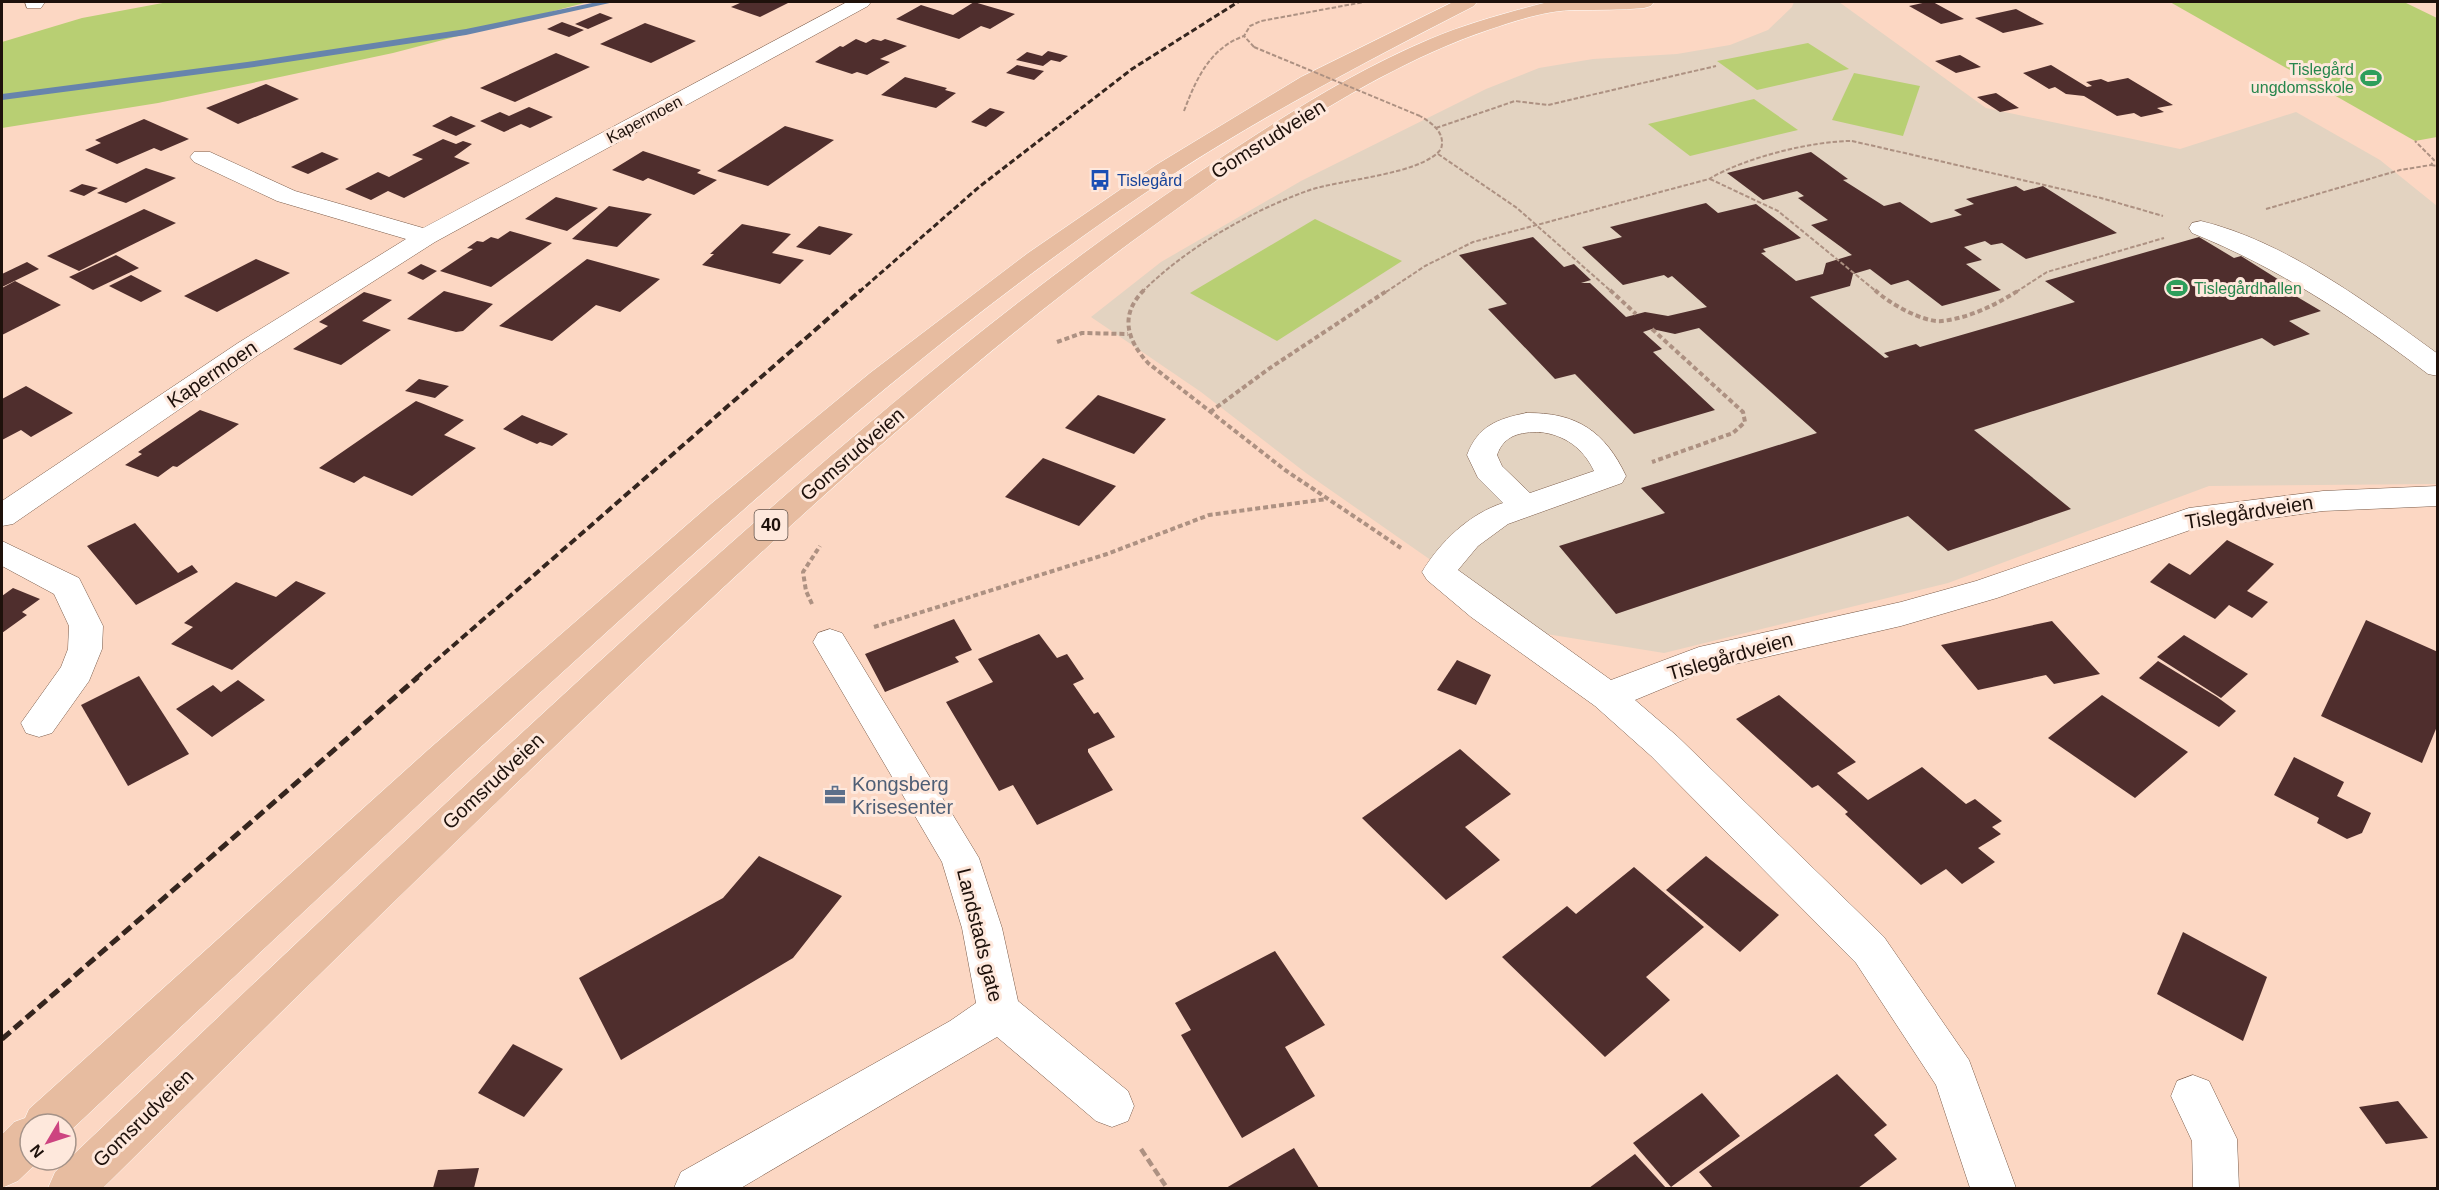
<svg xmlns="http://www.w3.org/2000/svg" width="2439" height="1190" viewBox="0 0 2439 1190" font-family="Arial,sans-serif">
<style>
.education{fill:#e3d3c1}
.green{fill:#b8cf73}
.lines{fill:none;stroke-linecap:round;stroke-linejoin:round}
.stream{fill:#6784ac;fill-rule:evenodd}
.building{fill:#4f2e2d}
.minor-casing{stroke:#7b5c4a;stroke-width:1}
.major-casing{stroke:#fff;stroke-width:1}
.path-far2{stroke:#ad9182;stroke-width:2;stroke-dasharray:4.5 2;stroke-linecap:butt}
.path-far1{stroke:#ad9182;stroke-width:4;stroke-dasharray:5 3;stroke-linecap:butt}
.path{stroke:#ad9182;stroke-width:4.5;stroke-dasharray:8 4;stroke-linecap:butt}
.minor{fill:#fff;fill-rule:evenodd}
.major{fill:#e7bca0;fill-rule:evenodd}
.rail-far2{stroke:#35251e;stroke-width:3;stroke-dasharray:6 3;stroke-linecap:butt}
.rail-far1{stroke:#35251e;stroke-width:4;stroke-dasharray:8 4;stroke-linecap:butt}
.rail{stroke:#35251e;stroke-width:5;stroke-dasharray:11 5;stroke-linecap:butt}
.path-bridge{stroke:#ad9182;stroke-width:2;stroke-dasharray:4.5 2;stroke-linecap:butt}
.labels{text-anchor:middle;stroke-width:6;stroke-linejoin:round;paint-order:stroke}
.far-leisure-label{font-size:16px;fill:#27864d;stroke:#fee8dc;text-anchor:end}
.far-street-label{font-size:16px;fill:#1e110b;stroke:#fee8dc}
.far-transit-label{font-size:16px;fill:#164399;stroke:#fee8dc;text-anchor:start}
.shield{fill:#fee8dc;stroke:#61524a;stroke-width:1.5}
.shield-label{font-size:18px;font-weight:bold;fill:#1e110b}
.street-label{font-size:20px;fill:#1e110b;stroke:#fee8dc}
.service-label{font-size:20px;fill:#4e5e75;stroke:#fee8dc;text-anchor:start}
</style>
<rect width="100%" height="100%" fill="#fcd7c3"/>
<path class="education" d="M 1794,2 L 1839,2 L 1986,108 L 2180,149 L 2296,112 L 2380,160 L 2437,206 L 2437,484 L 2209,486 L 1948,583 L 1664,653 L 1534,632 L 1306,473 L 1201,392 L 1091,317 L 1161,262 L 1301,181 L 1486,89 L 1539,68 L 1593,59 L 1677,54 L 1730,45 L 1768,30 L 1792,7 Z"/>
<g class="green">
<path d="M 168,2 L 588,2 L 393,53 L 158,103 L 2,128 L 2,42 L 82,18 Z"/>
<path d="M 2170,2 L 2404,2 L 2437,18 L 2437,137 L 2415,141 Z"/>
<path d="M 1808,43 L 1849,69 L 1757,90 L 1717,61 Z"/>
<path d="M 1854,73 L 1920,86 L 1903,136 L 1832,120 Z"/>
<path d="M 1754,99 L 1798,130 L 1690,156 L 1648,124 Z"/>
<path d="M 1315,219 L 1402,261 L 1277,341 L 1190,293 Z"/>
</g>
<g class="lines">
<path class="stream" d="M 597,2 L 614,2 L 466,35 L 247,68 L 2,100 L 2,94 L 247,62 L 466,29 Z"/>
</g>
<g class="building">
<path d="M 742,2 L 790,2 L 760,17 L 731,7 Z"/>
<path d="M 974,2 L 1015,14 L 990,29 L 981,26 L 959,39 L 896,19 L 921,5 L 953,15 Z"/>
<path d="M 1927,2 L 1933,2 L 1964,19 L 1941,24 L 1909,6 Z"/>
<path d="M 2016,9 L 2044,24 L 2003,33 L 1975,18 Z"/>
<path d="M 600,13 L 613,18 L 588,29 L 575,24 Z"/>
<path d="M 562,22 L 584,30 L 569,37 L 547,29 Z"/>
<path d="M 645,23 L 696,41 L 651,63 L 600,44 Z"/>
<path d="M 856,39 L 866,43 L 873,39 L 881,41 L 885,39 L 907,46 L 880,59 L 890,62 L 867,75 L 857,72 L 852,74 L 815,62 L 840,46 L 843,47 Z"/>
<path d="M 1048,51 L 1068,56 L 1060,62 L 1051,60 L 1043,66 L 1016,60 L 1027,52 L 1042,56 Z"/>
<path d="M 556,53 L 590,67 L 515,102 L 480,88 Z"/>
<path d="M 1960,55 L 1981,67 L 1956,73 L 1935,61 Z"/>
<path d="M 1017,65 L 1044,71 L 1034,80 L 1006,73 Z"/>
<path d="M 2051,65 L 2087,87 L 2092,86 L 2086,82 L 2101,79 L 2108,82 L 2128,78 L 2173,105 L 2157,108 L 2164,112 L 2141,117 L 2134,113 L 2117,116 L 2084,96 L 2066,94 L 2055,87 L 2049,89 L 2023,73 Z"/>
<path d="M 905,77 L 947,88 L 945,90 L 956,93 L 936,108 L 881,95 Z"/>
<path d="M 266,84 L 299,99 L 238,124 L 206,108 Z"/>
<path d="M 1996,93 L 2019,108 L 2000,112 L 1977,97 Z"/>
<path d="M 529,107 L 553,117 L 530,128 L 521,124 L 504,132 L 480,121 L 500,112 L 509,116 Z"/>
<path d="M 990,108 L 1005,112 L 986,127 L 971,122 Z"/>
<path d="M 451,116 L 476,126 L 456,136 L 432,126 Z"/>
<path d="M 144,119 L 189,139 L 161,151 L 154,148 L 117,164 L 85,150 L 101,143 L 95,140 Z"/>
<path d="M 785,126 L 834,140 L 768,186 L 717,171 Z"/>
<path d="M 443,139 L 456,144 L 463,141 L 472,144 L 454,157 L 470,163 L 404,198 L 388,191 L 371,200 L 345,189 L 378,172 L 389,177 L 423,159 L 412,155 Z"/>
<path d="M 643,151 L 701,170 L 697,173 L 717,180 L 694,195 L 648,178 L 643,181 L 612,170 Z"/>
<path d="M 322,152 L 339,159 L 308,174 L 291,167 Z"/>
<path d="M 1811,152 L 1848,179 L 1843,180 L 1884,206 L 1900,202 L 1931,223 L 1962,215 L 1954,210 L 1974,204 L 1966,199 L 2016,186 L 2024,191 L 2043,186 L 2117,233 L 2026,259 L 2002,243 L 1991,245 L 1985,241 L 1964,247 L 1982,260 L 1966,264 L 2001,290 L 1942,306 L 1908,280 L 1891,285 L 1870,269 L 1853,274 L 1850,286 L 1810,297 L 1885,358 L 1889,357 L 1884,353 L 1916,344 L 1920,347 L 2075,302 L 2045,281 L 2199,237 L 2234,258 L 2241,256 L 2289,286 L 2282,288 L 2321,311 L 2289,321 L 2310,334 L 2274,346 L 2262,338 L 1974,430 L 2071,509 L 1948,551 L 1908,516 L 1616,614 L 1559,546 L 1665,513 L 1641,488 L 1817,433 L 1699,328 L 1675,334 L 1652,329 L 1643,332 L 1662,349 L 1653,352 L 1715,410 L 1634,434 L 1575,374 L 1555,379 L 1488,309 L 1507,304 L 1459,255 L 1533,237 L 1564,267 L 1574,264 L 1591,280 L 1581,283 L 1590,283 L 1626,317 L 1645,312 L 1668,316 L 1707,307 L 1672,276 L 1668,278 L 1664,275 L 1623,285 L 1582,247 L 1622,237 L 1610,227 L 1706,203 L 1718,213 L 1756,204 L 1801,238 L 1763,249 L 1766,252 L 1761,253 L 1796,281 L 1823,274 L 1826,263 L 1852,255 L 1811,225 L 1828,220 L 1798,198 L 1804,196 L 1797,191 L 1763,200 L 1727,173 Z"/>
<path d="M 146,168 L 176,178 L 126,203 L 97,193 Z"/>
<path d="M 82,184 L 98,188 L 84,196 L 69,191 Z"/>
<path d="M 556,197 L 598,208 L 567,231 L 525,219 Z"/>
<path d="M 609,206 L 652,214 L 617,247 L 572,239 Z"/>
<path d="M 144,209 L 176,223 L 79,271 L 47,256 Z"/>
<path d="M 742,224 L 791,234 L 772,253 L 804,260 L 780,284 L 702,265 L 714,254 L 710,254 Z"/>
<path d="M 819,226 L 853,234 L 830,255 L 796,247 Z"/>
<path d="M 510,231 L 552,243 L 491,287 L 440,271 L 473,249 L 467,248 L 477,241 L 483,242 L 491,237 L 498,239 Z"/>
<path d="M 116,255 L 139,268 L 93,290 L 69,277 Z"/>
<path d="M 256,259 L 290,273 L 217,312 L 184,296 Z"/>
<path d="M 587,259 L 660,279 L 620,312 L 596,305 L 552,341 L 499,326 Z"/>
<path d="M 27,262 L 39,269 L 2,287 L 2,274 Z"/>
<path d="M 421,264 L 437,271 L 423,280 L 407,273 Z"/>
<path d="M 131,275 L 162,291 L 141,302 L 109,286 Z"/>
<path d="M 15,281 L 61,305 L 2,335 L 2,288 Z"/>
<path d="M 444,291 L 493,304 L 463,331 L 456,332 L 407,319 Z"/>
<path d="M 364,292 L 392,300 L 362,321 L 391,330 L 341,365 L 293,349 L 328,326 L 319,322 Z"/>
<path d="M 419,379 L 449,386 L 435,398 L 405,391 Z"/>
<path d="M 26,386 L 73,413 L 31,437 L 21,430 L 2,440 L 2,399 Z"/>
<path d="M 1098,395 L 1166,419 L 1134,454 L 1065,428 Z"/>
<path d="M 416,401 L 464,420 L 444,435 L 476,448 L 412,496 L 364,476 L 354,483 L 319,468 Z"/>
<path d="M 200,410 L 239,424 L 177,467 L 173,466 L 158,477 L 125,465 L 142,454 L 138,452 Z"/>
<path d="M 522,415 L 568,434 L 552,446 L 540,442 L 537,444 L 503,429 Z"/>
<path d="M 1043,458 L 1116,486 L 1079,526 L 1005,497 Z"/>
<path d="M 135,523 L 178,573 L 192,565 L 198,572 L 136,605 L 87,546 Z"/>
<path d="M 2227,540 L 2274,564 L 2247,591 L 2268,602 L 2252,618 L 2229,605 L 2215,619 L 2150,582 L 2169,563 L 2190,575 Z"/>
<path d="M 296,581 L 326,593 L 232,670 L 171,644 L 193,627 L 184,623 L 236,582 L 276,597 Z"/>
<path d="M 13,588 L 40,599 L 22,612 L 27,615 L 2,633 L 2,596 Z"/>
<path d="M 954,619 L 972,650 L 955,657 L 959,662 L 885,692 L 865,654 Z"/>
<path d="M 2366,620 L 2438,652 L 2438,724 L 2422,763 L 2321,716 Z"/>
<path d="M 2052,621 L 2100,674 L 2054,684 L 2046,675 L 1978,690 L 1941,645 Z"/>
<path d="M 1039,634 L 1057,658 L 1067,654 L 1084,679 L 1073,684 L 1094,714 L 1098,712 L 1115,737 L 1088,749 L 1088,752 L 1113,790 L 1037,825 L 1013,785 L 999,791 L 946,702 L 993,682 L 978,659 Z"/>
<path d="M 2184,635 L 2248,674 L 2221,698 L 2157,657 Z"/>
<path d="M 1457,660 L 1491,675 L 1476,705 L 1437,690 Z"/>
<path d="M 2158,661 L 2217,697 L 2236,711 L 2219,727 L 2139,678 Z"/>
<path d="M 139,676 L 189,754 L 128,786 L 81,705 Z"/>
<path d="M 238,680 L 265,700 L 212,737 L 176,709 L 213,685 L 221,692 Z"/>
<path d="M 1779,695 L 1856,762 L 1837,773 L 1868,800 L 1922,767 L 1966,804 L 1975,799 L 2002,821 L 1992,827 L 2001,834 L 1978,848 L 1995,862 L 1962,884 L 1946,869 L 1921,885 L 1845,814 L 1848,812 L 1818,785 L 1812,788 L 1736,719 Z"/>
<path d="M 2102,695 L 2188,752 L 2135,798 L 2048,738 Z"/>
<path d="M 1460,749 L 1511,794 L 1465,827 L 1500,860 L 1446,900 L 1362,818 Z"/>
<path d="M 2294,757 L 2344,782 L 2337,796 L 2371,813 L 2362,833 L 2347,839 L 2317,823 L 2319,818 L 2274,795 Z"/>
<path d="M 759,856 L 842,896 L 793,958 L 621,1060 L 579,978 L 723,898 Z"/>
<path d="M 1706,856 L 1779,915 L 1740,952 L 1666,890 Z"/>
<path d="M 1634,867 L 1704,927 L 1646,977 L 1670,1000 L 1605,1057 L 1502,957 L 1567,906 L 1576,914 Z"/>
<path d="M 2183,932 L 2267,977 L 2243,1041 L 2157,994 Z"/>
<path d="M 1275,951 L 1325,1025 L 1285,1047 L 1315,1096 L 1242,1138 L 1181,1035 L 1191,1030 L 1175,1003 Z"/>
<path d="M 513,1044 L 563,1069 L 524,1117 L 478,1093 Z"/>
<path d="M 1837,1074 L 1887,1125 L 1874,1135 L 1897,1159 L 1858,1188 L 1713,1188 L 1699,1172 Z"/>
<path d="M 1702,1093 L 1740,1136 L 1671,1187 L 1633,1143 Z"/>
<path d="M 2398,1101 L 2428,1138 L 2386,1144 L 2359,1107 Z"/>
<path d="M 1294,1148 L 1319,1188 L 1226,1188 Z"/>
<path d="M 1635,1154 L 1666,1188 L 1589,1188 Z"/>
<path d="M 479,1168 L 474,1188 L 433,1188 L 438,1170 Z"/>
</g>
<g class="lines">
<defs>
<g id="minor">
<path d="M 25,2 L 45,2 L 41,8 L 27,8 Z"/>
<path d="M 847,2 L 871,2 L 868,6 L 435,242 L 258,355 L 13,524 L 2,526 L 2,501 L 238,343 L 406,239 L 277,201 L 194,162 L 190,157 L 194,152 L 210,152 L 295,191 L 423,228 Z"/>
<path d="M 2201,221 C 2285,241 2369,304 2438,354 L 2438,376 L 2428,374 C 2354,318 2279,268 2192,233 L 2189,228 L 2192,223 Z"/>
<path d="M 1526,413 C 1576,412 1605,431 1626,476 L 1622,483 L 1508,524 L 1478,546 L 1458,570 L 1611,680 L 1699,647 L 1901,602 L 1976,581 L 2189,508 L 2323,491 L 2438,486 L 2438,506 L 2323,511 L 2193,529 L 1997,598 L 1901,626 L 1705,671 L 1635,700 L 1677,736 L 1884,937 L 1969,1060 L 2016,1188 L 1970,1188 L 1936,1085 L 1856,963 L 1651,756 L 1595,706 L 1471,617 L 1427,580 L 1422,572 C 1440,542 1469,514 1503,503 L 1478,478 L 1467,455 C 1478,426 1497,419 1526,413 ZM 1540,432 C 1565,435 1583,448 1594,471 L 1530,493 L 1502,466 L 1497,455 C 1504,435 1520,432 1540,432 Z"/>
<path d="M 2,541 L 79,578 L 103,626 L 102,649 L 89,681 L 52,733 L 39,737 L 26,733 L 21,723 L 61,667 L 68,649 L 69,626 L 54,594 L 2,566 Z"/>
<path d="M 830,629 L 842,633 L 979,858 L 1002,928 L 1018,1001 L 1128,1091 L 1134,1106 L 1128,1121 L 1112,1127 L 1096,1121 L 997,1037 L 741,1188 L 674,1188 L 681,1172 L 950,1021 L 976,1003 L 962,928 L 942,862 L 813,642 L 818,633 Z"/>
<path d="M 2193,1075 L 2209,1081 L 2237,1139 L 2239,1188 L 2193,1188 L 2192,1141 L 2171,1096 L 2177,1081 Z"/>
</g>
<g id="major">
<path d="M 1453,2 L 1477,2 L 1474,6 C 1371,59 1269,112 1172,175 C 974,305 795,462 620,620 C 433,789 250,962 66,1135 L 66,1124 L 30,1124 L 30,1160 L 40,1160 L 18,1181 L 2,1188 L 2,1134 L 14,1122 L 25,1118 L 29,1109 L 429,749 L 712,503 L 870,373 L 1028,253 L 1156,165 L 1301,77 Z"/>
<path d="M 1548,2 L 1654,2 L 1651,6 L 1644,8 C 1621,10 1598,10 1575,10 C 1547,10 1515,21 1488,30 C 1364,72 1237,165 1131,242 C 953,374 790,524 629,676 C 451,844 277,1016 103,1188 L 48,1188 L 55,1172 C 257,980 459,788 666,601 C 833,451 1003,304 1189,179 C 1266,128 1344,75 1430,39 C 1468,23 1509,12 1548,2 Z"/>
</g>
</defs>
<use href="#minor" class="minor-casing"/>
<use href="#major" class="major-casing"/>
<g class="path-far2">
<path d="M 1254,47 L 1244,36 L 1250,26 L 1261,21 L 1364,2"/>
<path d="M 1184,111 C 1196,79 1210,48 1244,36"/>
<path d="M 1436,128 L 1515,101 L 1548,105 L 1716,66"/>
<path d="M 1438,154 L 1517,208 L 1612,292"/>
<path d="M 2431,165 L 2438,166"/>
<path d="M 1710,179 L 1778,211 L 1877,292"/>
<path d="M 2266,209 L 2400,170 L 2431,165 L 2434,160 L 2415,141"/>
<path d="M 1142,292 C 1186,248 1249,212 1307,191 C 1340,179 1422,175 1441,149 C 1446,133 1432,123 1420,116"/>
<path d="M 1386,292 L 1425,266 L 1473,242 L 1709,179 C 1744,158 1811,141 1852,141 L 2101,198 L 2163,216"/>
<path d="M 2016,292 L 2047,272 L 2164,238"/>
</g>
<g class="path-far1">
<path d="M 1144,290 C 1119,315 1127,340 1148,363 L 1285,470 L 1401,548"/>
<path d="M 1610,290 L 1636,314"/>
<path d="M 1875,290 C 1888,303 1924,323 1942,321 C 1969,318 1996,305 2019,290"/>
<path d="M 1652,329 L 1743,412 L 1745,422 L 1733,433 L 1652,462"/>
<path d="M 1057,342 L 1082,333 L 1128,334"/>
<path d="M 1210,412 L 1270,368 L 1388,290"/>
<path d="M 812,604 L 806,591 L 803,572 L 820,546"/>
<path d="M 874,627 L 1107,554 L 1209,515 L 1327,499"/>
</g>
<path class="path" d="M 1141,1149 L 1167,1188"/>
<use href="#minor" class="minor"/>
<use href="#major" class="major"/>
<path class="rail-far2" d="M 859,292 L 979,187 L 1132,69 L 1238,2"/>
<path class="rail-far1" d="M 416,678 L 861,290"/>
<path class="rail" d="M 2,1039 L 418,677"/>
<path class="path-bridge" d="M 1254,47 L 1420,116"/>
</g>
<defs>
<symbol id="stadium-bare" viewBox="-9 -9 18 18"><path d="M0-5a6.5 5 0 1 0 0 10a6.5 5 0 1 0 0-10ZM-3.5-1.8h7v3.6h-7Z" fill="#2e9e5b" stroke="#fee8dc" stroke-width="2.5" paint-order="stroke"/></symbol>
<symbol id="bus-bare" viewBox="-9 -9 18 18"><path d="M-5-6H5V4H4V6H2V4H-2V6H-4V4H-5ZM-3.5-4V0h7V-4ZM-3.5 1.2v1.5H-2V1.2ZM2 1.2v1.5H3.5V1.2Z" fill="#1a4fb4" stroke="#fee8dc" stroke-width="2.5" paint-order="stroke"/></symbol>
<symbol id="office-bare" viewBox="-9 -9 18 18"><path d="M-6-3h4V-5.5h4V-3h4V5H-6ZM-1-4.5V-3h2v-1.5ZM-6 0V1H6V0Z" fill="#5c6f8a" stroke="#fee8dc" stroke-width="2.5" paint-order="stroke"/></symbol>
</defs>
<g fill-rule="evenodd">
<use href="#stadium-bare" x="2356" y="63" width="30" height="30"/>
<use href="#bus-bare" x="1085" y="165" width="30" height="30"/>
<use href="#stadium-bare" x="2162" y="273" width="30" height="30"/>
<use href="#office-bare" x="820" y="780" width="30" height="30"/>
</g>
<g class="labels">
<g class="far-leisure-label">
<text x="2354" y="75">Tislegård<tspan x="2354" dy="18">ungdomsskole</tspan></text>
<text x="2194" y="294" text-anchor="start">Tislegårdhallen</text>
</g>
<g class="far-street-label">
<text transform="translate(644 119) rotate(-28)" y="6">Kapermoen</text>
</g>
<g class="far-transit-label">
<text x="1117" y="186">Tislegård</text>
</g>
<rect class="shield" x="754.5" y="510" width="33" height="30" rx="4.5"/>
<g class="shield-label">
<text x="771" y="531">40</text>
</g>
<g class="street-label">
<text transform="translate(1268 139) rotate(-32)" y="7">Gomsrudveien</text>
<text transform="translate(212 374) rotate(-34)" y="7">Kapermoen</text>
<text transform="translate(852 454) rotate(-41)" y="7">Gomsrudveien</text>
<text transform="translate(2249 512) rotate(-9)" y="7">Tislegårdveien</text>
<text transform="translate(1730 656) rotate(-16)" y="7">Tislegårdveien</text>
<text transform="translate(493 781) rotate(-43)" y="7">Gomsrudveien</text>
<text transform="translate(980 935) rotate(76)" y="7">Landstads gate</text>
<text transform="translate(143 1118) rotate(-44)" y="7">Gomsrudveien</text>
</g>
<g class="service-label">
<text x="852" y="791">Kongsberg<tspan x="852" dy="23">Krisesenter</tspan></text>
</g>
</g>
<rect width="2439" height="1190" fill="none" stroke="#1e110b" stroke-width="6"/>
<g transform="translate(48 1142) rotate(231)"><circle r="28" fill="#fee8dc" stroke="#a49288" stroke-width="1.5"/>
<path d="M0-4.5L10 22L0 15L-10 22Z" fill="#cd4480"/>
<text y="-9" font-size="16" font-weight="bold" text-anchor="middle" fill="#1e110b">N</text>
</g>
</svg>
